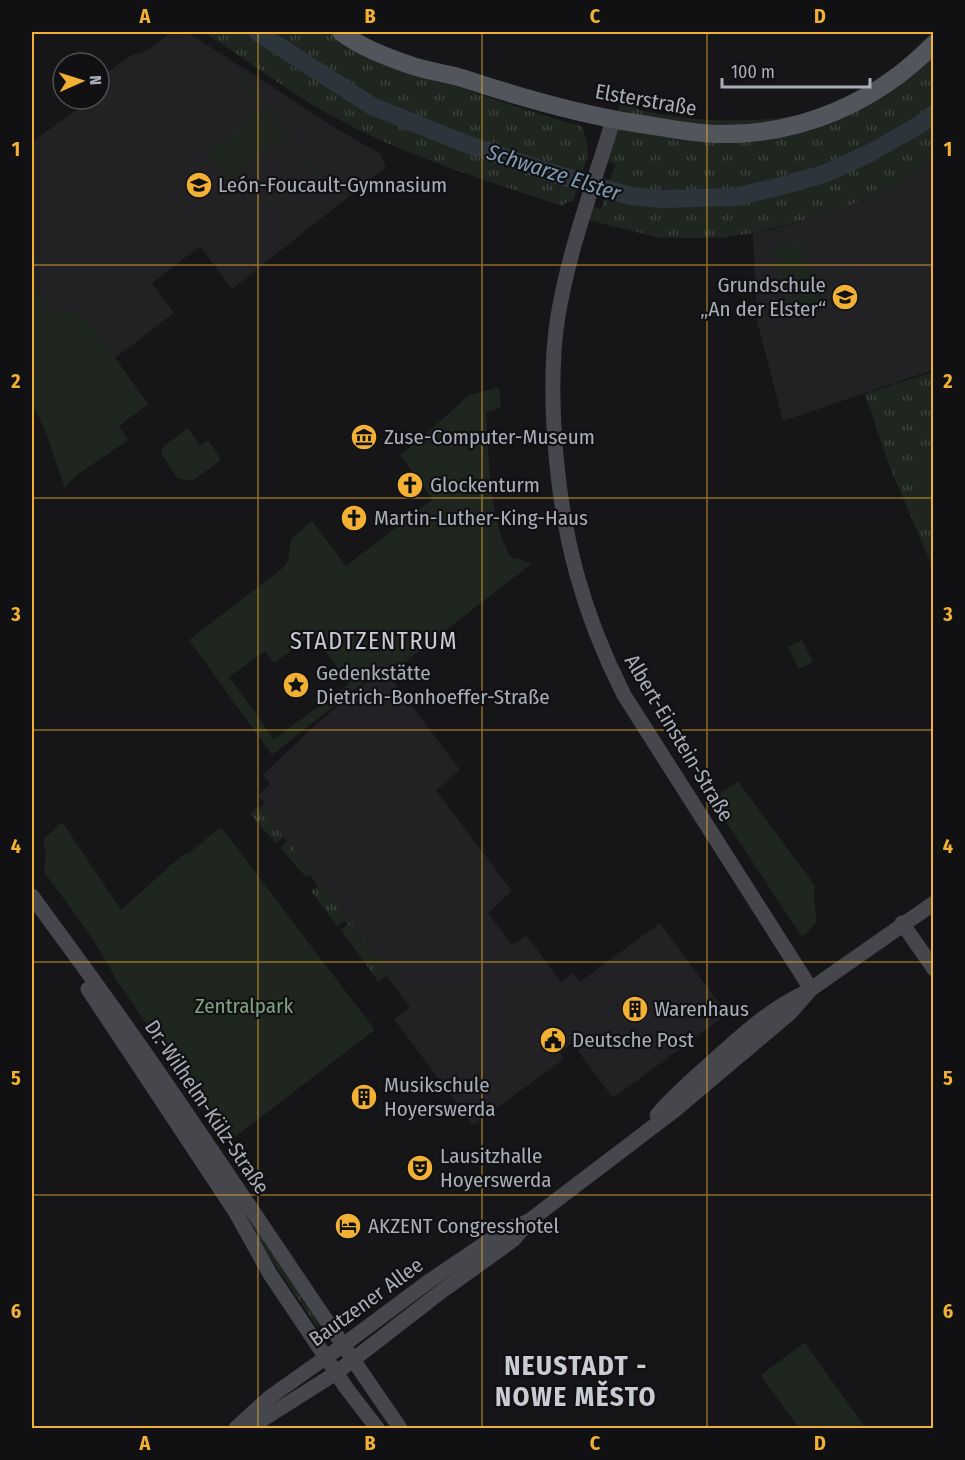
<svg xmlns="http://www.w3.org/2000/svg" width="965" height="1460" viewBox="0 0 965 1460" font-family="'Fira Sans Condensed',sans-serif">
<style>
.built{fill:#222225}
.grass{fill:url(#grass-tufts)}
.park{fill:#1e261f;fill-rule:evenodd}
.lines{fill:none;stroke-linecap:round;stroke-linejoin:round}
.river{stroke:#2c353c;stroke-width:18}
.secondary{stroke:#45474d;stroke-width:15}
.primary{stroke:#53555c;stroke-width:18}
.grid{fill:none;stroke:#f2b134;stroke-width:1.5;stroke-opacity:0.55}
.labels{text-anchor:middle;stroke-width:4.5;stroke-linejoin:round;paint-order:stroke}
.street-label{font-size:21px;fill:#a8adb8;stroke:#111113}
.poi-label{font-size:21px;fill:#a8adb8;stroke:#111113;text-anchor:start}
.park-label{font-size:21px;fill:#7fa381;stroke:#111113}
.water-label{font-size:22px;font-style:italic;fill:#7f9bb3;stroke:#111113}
.quarter-label{font-size:24px;letter-spacing:1.5px;fill:#c9ccd4;stroke:#111113}
.district-label{font-size:27px;font-weight:bold;letter-spacing:1.5px;fill:#c9ccd4;stroke:#111113}
.neatline{fill:none;stroke:#f2b134;stroke-width:2}
.grid-label{font-size:20px;text-anchor:middle;font-weight:bold;fill:#f2b134}
</style>
<defs>
<pattern id="grass-tufts" width="24" height="20" patternUnits="userSpaceOnUse" patternTransform="scale(1.5)"><rect width="24" height="20" fill="#1e261f"/><path d="M3 7l-1-3M5 7V3M7 7l1-3M15 17l-1-3M17 17v-4M19 17l1-3" fill="none" stroke="#3c433d"/></pattern>
</defs>
<rect width="100%" height="100%" fill="#161618"/>
<g class="built">
<path d="M 172,32 L 187,32 L 337,129 L 381,154 L 386,167 L 232,289 L 200,246 L 152,283 L 174,313 L 115,358 L 86,317 L 55,313 L 32,285 L 32,142 L 84,104 L 81,99 L 99,99 L 99,78 L 132,55 L 144,52 Z"/>
<path d="M 933,159 L 933,370 L 783,421 L 757,321 L 753,234 L 829,214 L 891,188 Z"/>
<path d="M 381,669 L 388,674 L 460,770 L 436,790 L 512,891 L 488,913 L 512,945 L 526,935 L 561,982 L 573,973 L 580,982 L 660,923 L 727,1014 L 613,1098 L 572,1043 L 560,1053 L 564,1059 L 473,1125 L 394,1019 L 410,1007 L 307,872 L 310,868 L 258,809 L 265,803 L 258,795 L 270,784 L 263,775 L 312,728 Z"/>
</g>
<g class="grass">
<path d="M 203,32 L 329,32 C 364,57 409,70 450,84 C 494,99 537,114 582,126 L 587,142 L 588,155 L 573,202 L 569,201 L 562,206 C 492,182 420,161 353,127 C 300,101 253,63 203,32 Z"/>
<path d="M 932,32 L 933,32 L 933,159 L 891,188 L 829,214 L 753,233 L 723,238 L 660,238 L 584,219 L 588,205 L 601,209 L 615,164 L 602,159 L 623,95 L 635,101 L 639,110 C 689,121 741,124 791,116 C 819,111 848,96 872,82 C 895,69 913,50 932,32 Z"/>
<path d="M 933,372 L 933,568 L 889,465 L 865,394 Z"/>
<path d="M 257,807 L 284,837 L 276,843 L 250,814 Z"/>
<path d="M 287,841 L 313,871 L 306,877 L 280,848 Z"/>
<path d="M 322,883 L 347,918 L 337,926 L 311,891 Z"/>
<path d="M 351,922 L 389,974 L 378,981 L 341,930 Z"/>
<path d="M 215,1166 L 321,1324 L 317,1327 L 263,1247 Z"/>
</g>
<g class="park">
<path d="M 238,68 L 338,201 L 335,203 L 235,71 Z"/>
<path d="M 260,111 L 282,140 L 227,181 L 206,153 Z"/>
<path d="M 802,239 L 820,302 L 789,312 L 771,249 Z"/>
<path d="M 32,285 L 55,313 L 75,312 L 86,317 L 148,404 L 119,426 L 128,440 L 77,475 L 65,488 L 47,436 L 32,402 Z"/>
<path d="M 499,387 L 501,408 L 486,412 C 488,447 490,536 514,560 L 518,558 L 531,564 L 404,663 L 385,671 L 381,669 L 272,755 L 189,640 L 284,567 L 288,560 L 291,539 L 312,521 L 346,566 L 433,499 L 400,455 L 426,434 L 469,395 ZM 313,634 L 349,684 L 274,739 L 229,677 L 265,651 L 274,663 Z"/>
<path d="M 188,428 L 200,445 L 208,440 L 220,457 L 220,461 L 192,481 L 177,478 L 161,453 L 163,447 Z"/>
<path d="M 933,451 L 933,521 L 929,523 L 905,463 Z"/>
<path d="M 802,640 L 813,662 L 799,669 L 788,647 Z"/>
<path d="M 738,781 L 815,886 C 812,903 817,907 816,923 L 802,937 L 711,799 Z"/>
<path d="M 62,822 L 121,910 L 181,856 L 190,852 L 221,827 L 375,1030 L 228,1142 L 117,981 C 97,942 70,907 44,872 L 46,853 L 43,840 Z"/>
<path d="M 805,1342 L 808,1348 L 866,1428 L 799,1428 L 765,1382 L 761,1375 Z"/>
</g>
<g class="lines">
<path class="river" d="M 257,32 L 372,106 L 466,144 L 551,173 L 630,196 L 663,199 L 734,197 L 777,187 L 824,174 L 868,154 L 921,124 L 934,114"/>
<g class="secondary">
<path d="M 613,120 C 594,184 569,249 558,316 C 551,358 552,401 555,443 C 562,536 582,612 624,695 L 811,989"/>
<path d="M 32,896 C 69,947 107,998 143,1050 C 230,1175 313,1303 400,1428"/>
<path d="M 902,923 L 934,969"/>
<path d="M 88,989 L 235,1211 L 270,1274 L 347,1389 L 377,1428"/>
<path d="M 657,1115 C 674,1095 695,1077 714,1060 C 742,1035 770,1009 804,993"/>
<path d="M 236,1428 L 270,1397 L 342,1346 L 428,1282 L 505,1230 L 529,1221 L 675,1110 L 790,1013 L 811,989 L 934,903"/>
<path d="M 249,1428 L 336,1373 L 438,1294 L 513,1240 L 527,1224"/>
</g>
<path class="primary" d="M 341,32 C 360,47 387,57 410,65 C 429,72 449,73 468,80 C 523,98 578,114 635,123 C 662,127 689,133 717,134 C 799,136 876,103 934,44"/>
</g>
<path class="grid" d="M 258,32 L 258,1428M 482,32 L 482,1428M 707,32 L 707,1428M 32,265 L 934,265M 32,498 L 934,498M 32,730 L 934,730M 32,962 L 934,962M 32,1195 L 934,1195"/>
<defs>
<symbol id="school-disc" viewBox="-11 -11 22 22"><circle r="9.5" fill="#f2b134" stroke="#111113"/><path d="M0-5L7-2L0 1L-7-2ZM-4 1L0 2.5L4 1V4Q0 6-4 4Z" fill="#111"/></symbol>
<symbol id="museum-disc" viewBox="-11 -11 22 22"><circle r="9.5" fill="#f2b134" stroke="#111113"/><path d="M0-6L6-3V-2H-6V-3ZM-5-1h2V3h-2ZM-1-1h2V3h-2ZM3-1h2V3H3ZM-6 4H6V6H-6Z" fill="#111"/></symbol>
<symbol id="church-disc" viewBox="-11 -11 22 22"><circle r="9.5" fill="#f2b134" stroke="#111113"/><path d="M-1.2-6h2.4v3.5h3.3v2.4h-3.3V6h-2.4V-.1h-3.3v-2.4h3.3Z" fill="#111"/></symbol>
<symbol id="sight-disc" viewBox="-11 -11 22 22"><circle r="9.5" fill="#f2b134" stroke="#111113"/><path d="M0-6L1.8-2.2L6-1.7L2.9 1.2L3.7 5.4L0 3.3L-3.7 5.4L-2.9 1.2L-6-1.7L-1.8-2.2Z" fill="#111"/></symbol>
<symbol id="building-disc" viewBox="-11 -11 22 22"><circle r="9.5" fill="#f2b134" stroke="#111113"/><path d="M-4-6H4V6H1V3H-1V6H-4ZM-2.5-4.3h1.7v1.8h-1.7ZM.8-4.3h1.7v1.8H.8ZM-2.5-1h1.7V.8h-1.7ZM.8-1h1.7V.8H.8Z" fill="#111"/></symbol>
<symbol id="civic-disc" viewBox="-11 -11 22 22"><circle r="9.5" fill="#f2b134" stroke="#111113"/><path d="M-.6-6.5H3V-4.5H.6V-3L4-1V1h2V6H-6V1h2V-1L-.6-3ZM-1.2 2.5V6h2.4V2.5Z" fill="#111"/></symbol>
<symbol id="theatre-disc" viewBox="-11 -11 22 22"><circle r="9.5" fill="#f2b134" stroke="#111113"/><path d="M-5-5.5Q0-4 5-5.5V0Q5 5 0 6Q-5 5-5 0ZM-3.3-2.5H-1v1.5H-3.3ZM1-2.5H3.3v1.5H1ZM-2.8 1Q0 5.5 2.8 1Z" fill="#111"/></symbol>
<symbol id="hotel-disc" viewBox="-11 -11 22 22"><circle r="9.5" fill="#f2b134" stroke="#111113"/><path d="M-6-4.5h1.5V1H6V5H4.5V3h-9V5H-6ZM-4 0a1.8 1.8 0 1 1 3.6 0ZM.5 0V-2.5h3Q6-2.5 6 0Z" fill="#111"/></symbol>
</defs>
<g fill-rule="evenodd">
<use href="#school-disc" x="184" y="170" width="30" height="30"/>
<use href="#school-disc" x="830" y="282" width="30" height="30"/>
<use href="#museum-disc" x="349" y="422" width="30" height="30"/>
<use href="#church-disc" x="395" y="470" width="30" height="30"/>
<use href="#church-disc" x="339" y="503" width="30" height="30"/>
<use href="#sight-disc" x="281" y="670" width="30" height="30"/>
<use href="#building-disc" x="620" y="994" width="30" height="30"/>
<use href="#civic-disc" x="538" y="1025" width="30" height="30"/>
<use href="#building-disc" x="349" y="1082" width="30" height="30"/>
<use href="#theatre-disc" x="405" y="1153" width="30" height="30"/>
<use href="#hotel-disc" x="333" y="1211" width="30" height="30"/>
</g>
<g class="labels">
<g class="street-label">
<text transform="translate(646 100) rotate(10)" y="7">Elsterstraße</text>
<text transform="translate(679 738) rotate(59)" y="7">Albert-Einstein-Straße</text>
<text transform="translate(207 1107) rotate(56)" y="7">Dr.-Wilhelm-Külz-Straße</text>
<text transform="translate(366 1302) rotate(-36)" y="7">Bautzener Allee</text>
</g>
<g class="poi-label">
<text x="218" y="192">León-Foucault-Gymnasium</text>
<text x="826" y="292" text-anchor="end">Grundschule<tspan x="826" dy="24">„An der Elster“</tspan></text>
<text x="384" y="444">Zuse-Computer-Museum</text>
<text x="430" y="492">Glockenturm</text>
<text x="374" y="525">Martin-Luther-King-Haus</text>
<text x="316" y="680">Gedenkstätte<tspan x="316" dy="24">Dietrich-Bonhoeffer-Straße</tspan></text>
<text x="654" y="1016">Warenhaus</text>
<text x="572" y="1047">Deutsche Post</text>
<text x="384" y="1092">Musikschule<tspan x="384" dy="24">Hoyerswerda</tspan></text>
<text x="440" y="1163">Lausitzhalle<tspan x="440" dy="24">Hoyerswerda</tspan></text>
<text x="368" y="1233">AKZENT Congresshotel</text>
</g>
<g class="park-label">
<text x="244" y="1013">Zentralpark</text>
</g>
<g class="water-label">
<text transform="translate(554 172) rotate(18)" y="8">Schwarze Elster</text>
</g>
<g class="quarter-label">
<text x="374" y="649">STADTZENTRUM</text>
</g>
<g class="district-label">
<text x="576" y="1375">NEUSTADT -<tspan x="576" dy="31">NOWE MĚSTO</tspan></text>
</g>
</g>
<rect width="965" height="1460" fill="none" stroke="#111113" stroke-width="66"/>
<g transform="translate(81 81) rotate(87)"><circle r="28" fill="#111113" stroke="#4d4f55" stroke-width="1.5"/>
<path d="M0-4.5L10 22L0 15L-10 22Z" fill="#f2b134"/>
<text y="-9" font-size="16" font-weight="bold" text-anchor="middle" fill="#a8adb8">N</text>
</g>
<path d="M722 78v9h148v-9" fill="none" stroke="#a8adb8" stroke-width="3"/>
<text x="731" y="78" font-size="18" fill="#a8adb8" stroke="#111113" stroke-width="4.5" paint-order="stroke">100 m</text>
<rect x="33" y="33" width="899" height="1394" class="neatline"/>
<g class="grid-label">
<text x="145" y="23">A</text>
<text x="370" y="23">B</text>
<text x="595" y="23">C</text>
<text x="820" y="23">D</text>
<text x="16" y="156">1</text>
<text x="948" y="156">1</text>
<text x="16" y="388">2</text>
<text x="948" y="388">2</text>
<text x="16" y="621">3</text>
<text x="948" y="621">3</text>
<text x="16" y="853">4</text>
<text x="948" y="853">4</text>
<text x="16" y="1085">5</text>
<text x="948" y="1085">5</text>
<text x="16" y="1318">6</text>
<text x="948" y="1318">6</text>
<text x="145" y="1450">A</text>
<text x="370" y="1450">B</text>
<text x="595" y="1450">C</text>
<text x="820" y="1450">D</text>
</g>
</svg>
